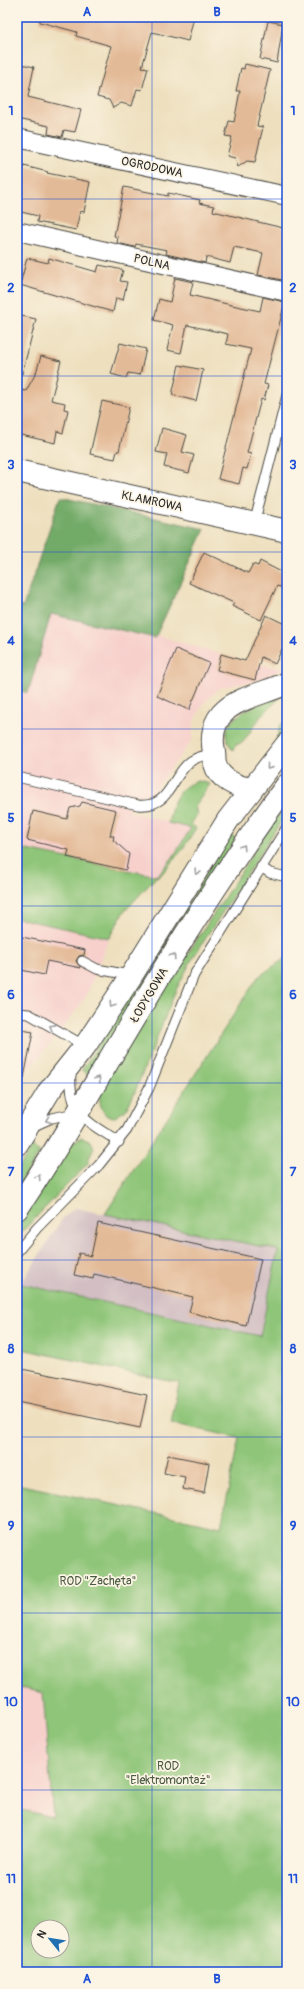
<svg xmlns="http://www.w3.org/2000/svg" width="304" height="1989" viewBox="0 0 304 1989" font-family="Pangolin,sans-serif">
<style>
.built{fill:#f7d0cc}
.industrial{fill:#d2bec3}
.green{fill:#8ec578;stroke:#5c7852;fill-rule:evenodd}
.forest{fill:#72aa68;stroke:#4e6a4a}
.building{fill:#e3ba97}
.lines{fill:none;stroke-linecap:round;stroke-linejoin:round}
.service-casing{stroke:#484641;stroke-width:11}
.minor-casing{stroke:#484641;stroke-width:20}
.tertiary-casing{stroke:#484641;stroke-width:24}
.secondary-casing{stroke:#484641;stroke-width:24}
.service{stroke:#fff;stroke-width:9}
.minor{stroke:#fff;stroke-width:18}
.tertiary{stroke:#fff;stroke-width:22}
.secondary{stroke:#fff;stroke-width:22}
.oneway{stroke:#a0a0a0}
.grid{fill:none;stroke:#1d4ed8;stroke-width:1;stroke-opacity:0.55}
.labels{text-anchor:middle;stroke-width:3.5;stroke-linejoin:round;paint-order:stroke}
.street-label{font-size:12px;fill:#2b2b2b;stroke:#fcf5e5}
.park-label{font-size:12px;fill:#495942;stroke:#fcf5e5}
.neatline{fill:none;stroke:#1d4ed8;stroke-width:1.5}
.grid-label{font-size:13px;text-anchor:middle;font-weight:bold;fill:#1d4ed8}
</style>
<rect width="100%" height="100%" fill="#fcf5e5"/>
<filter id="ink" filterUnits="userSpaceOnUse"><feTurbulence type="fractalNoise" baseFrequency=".025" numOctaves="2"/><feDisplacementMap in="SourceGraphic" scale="8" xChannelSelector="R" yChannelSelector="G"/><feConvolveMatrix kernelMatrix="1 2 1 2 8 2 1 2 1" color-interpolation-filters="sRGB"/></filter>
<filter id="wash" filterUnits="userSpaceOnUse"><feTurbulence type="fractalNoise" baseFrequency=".012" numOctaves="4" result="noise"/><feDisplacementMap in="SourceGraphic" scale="16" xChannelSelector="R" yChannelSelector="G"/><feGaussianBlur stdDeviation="0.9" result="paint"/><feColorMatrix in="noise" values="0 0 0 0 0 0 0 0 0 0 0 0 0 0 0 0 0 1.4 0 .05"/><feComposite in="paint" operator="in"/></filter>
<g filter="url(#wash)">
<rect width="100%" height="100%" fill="#eee0bf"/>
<g class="built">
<path d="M 50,614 L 155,637 L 156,635 L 245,661 L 283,669 L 256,681 L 219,688 L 204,703 L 194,720 L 192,740 L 150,796 L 133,795 L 129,812 L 191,828 L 173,857 L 157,876 L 17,848 L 17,690 L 28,693 Z"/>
<path d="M 17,918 L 109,938 L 87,995 L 60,1032 L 27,1071 L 17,1069 Z"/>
<path d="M 17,1687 L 43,1693 L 53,1817 L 17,1809 Z"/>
</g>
<path class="industrial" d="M 75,1208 L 279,1250 L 261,1337 L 21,1284 L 62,1219 Z"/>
<g class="green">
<path d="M 284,694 L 261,716 L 243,742 L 236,745 L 233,750 C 207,719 263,703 284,694 Z"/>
<path d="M 287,718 L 287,732 L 279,740 L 276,738 L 279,733 L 279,727 Z"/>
<path d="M 198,781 L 210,784 L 195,806 L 197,814 L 190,824 L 196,828 L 182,850 L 159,877 L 157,876 L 123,913 L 109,938 L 17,918 L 17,848 L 157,876 L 173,857 L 191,828 L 168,823 C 173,803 176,787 198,781 Z"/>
<path d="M 287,801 L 287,812 L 191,961 L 176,990 L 134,1094 L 126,1110 L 115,1117 L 107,1116 C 99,1109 98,1096 102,1086 Z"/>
<path d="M 228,834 L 236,838 L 89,1076 L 82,1070 L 189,903 Z"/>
<path d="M 287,957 L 287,1972 L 17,1972 L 17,1809 L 53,1817 L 43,1693 L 17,1687 L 17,1484 L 221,1527 L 239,1438 L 171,1423 L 179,1383 L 17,1348 L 17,1290 L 21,1284 L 260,1336 L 278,1250 L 105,1214 L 258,977 ZM 38,1927 L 62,1927 L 62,1951 L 38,1951 Z"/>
<path d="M 82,1137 L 91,1141 L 94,1148 L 88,1160 L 90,1161 L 17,1237 L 17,1225 L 26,1214 L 73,1142 Z"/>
<path d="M 32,1147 L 40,1152 L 17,1188 L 17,1171 Z"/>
</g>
<path class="forest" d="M 60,497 L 205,529 L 155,638 L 51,614 L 28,693 L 17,690 L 17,606 L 23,607 Z"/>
<g id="blocks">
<g class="building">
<path d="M 40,17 L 194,17 L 188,41 L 152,32 L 142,67 L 148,68 L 142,90 L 137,89 L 132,106 L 121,103 L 113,108 L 109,100 L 97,97 L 111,46 L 76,36 L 77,32 L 40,22 Z"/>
<path d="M 268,21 L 283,24 L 277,63 L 260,59 Z"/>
<path d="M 17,63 L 34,67 L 28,97 L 81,110 L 75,132 L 64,130 L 62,137 L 48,134 L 49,126 L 17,119 Z"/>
<path d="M 245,64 L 270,70 L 257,126 L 263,127 L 255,162 L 247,161 L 238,167 L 235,158 L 227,156 L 232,137 L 225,136 L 229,121 L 234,122 L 240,91 L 236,91 L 241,68 L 244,69 Z"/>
<path d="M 24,166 L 48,172 L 47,173 L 90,182 L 84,212 L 80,211 L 76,230 L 37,222 L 38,216 L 17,211 L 17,175 L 22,176 Z"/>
<path d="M 124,187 L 168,196 L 168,193 L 200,200 L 199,203 L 214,206 L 213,211 L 287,229 L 287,281 L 258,275 L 263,253 L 234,247 L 230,263 L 206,257 L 205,263 L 166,254 L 167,250 L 136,244 L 135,247 L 117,243 L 118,237 L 114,236 Z"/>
<path d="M 27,258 L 48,263 L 49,258 L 97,272 L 99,265 L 123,270 L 120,281 L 127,282 L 123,300 L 116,298 L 113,312 L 20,285 Z"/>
<path d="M 175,278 L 193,282 L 190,295 L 227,304 L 260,311 L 263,297 L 285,302 L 264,384 L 268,385 L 264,400 L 261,399 L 251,437 L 247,453 L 251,454 L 247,469 L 243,468 L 239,484 L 218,479 L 251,349 L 226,344 L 228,334 L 187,325 L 181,353 L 167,350 L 173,325 L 154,320 L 159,299 L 170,302 Z"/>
<path d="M 17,315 L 36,319 L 22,374 L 17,373 Z"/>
<path d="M 120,343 L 146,349 L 140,375 L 128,373 L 126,378 L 111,374 Z"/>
<path d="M 41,356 L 61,361 L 51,400 L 65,403 L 64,409 L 68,410 L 63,433 L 57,431 L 55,443 L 17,434 L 17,389 L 26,391 L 36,373 Z"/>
<path d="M 179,365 L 203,370 L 196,401 L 172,395 Z"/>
<path d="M 102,401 L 129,407 L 119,451 L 117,451 L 115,459 L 90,454 Z"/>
<path d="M 162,428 L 187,435 L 182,452 L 194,455 L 189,473 L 164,467 L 167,454 L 156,452 Z"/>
<path d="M 204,552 L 248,573 L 253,564 L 258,566 L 260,561 L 287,575 L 287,589 L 277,586 L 261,620 L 232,606 L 234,603 L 189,583 Z"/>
<path d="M 266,615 L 287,625 L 287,638 L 275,664 L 261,657 L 255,680 L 217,670 L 221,654 L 245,661 Z"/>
<path d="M 176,649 L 209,663 L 189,710 L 157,696 Z"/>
<path d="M 82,802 L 116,810 L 110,836 L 114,836 L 113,840 L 129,854 L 126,870 L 67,857 L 69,850 L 27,840 L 33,811 L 67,819 L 70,808 L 80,806 Z"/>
<path d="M 17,936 L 85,950 L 84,955 L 79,956 L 76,961 L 81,968 L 47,961 L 44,975 L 17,969 Z"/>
<path d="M 17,1029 L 33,1032 L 24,1078 L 17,1077 Z"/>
<path d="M 98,1223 L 261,1259 L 246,1326 L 189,1312 L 193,1297 L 94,1274 L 93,1279 L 74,1275 L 79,1253 L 91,1256 Z"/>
<path d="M 17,1368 L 147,1395 L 140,1428 L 17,1402 Z"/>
<path d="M 168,1455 L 209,1463 L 204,1493 L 183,1489 L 185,1477 L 164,1473 Z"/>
</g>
</g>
</g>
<g filter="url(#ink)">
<use href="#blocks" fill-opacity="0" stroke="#484641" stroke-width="1"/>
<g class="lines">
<defs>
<g id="service">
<path d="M 254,524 L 287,395"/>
<path d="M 17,777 L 138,805 C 172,808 170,776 191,761 C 198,756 206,755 214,753"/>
<path d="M 261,867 L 270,873 L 287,877"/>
<path d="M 82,961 L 97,969 L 124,974 L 130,978"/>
<path d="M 17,1013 L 29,1014 L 85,1046"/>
<path d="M 71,1072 C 68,1115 87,1121 119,1142"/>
<path d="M 34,1126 L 52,1118 L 75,1113"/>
<path d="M 17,1252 L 37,1228 L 99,1165 L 127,1130 L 149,1088 L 194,975 L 287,827"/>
</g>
<g id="minor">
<path d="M 17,138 L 287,196"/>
<path d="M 17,231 L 287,292"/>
</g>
<g id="tertiary">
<path d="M 17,471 L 287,531"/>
<path d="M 251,789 C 237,787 219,779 215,764 C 214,760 215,756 214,752 C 211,737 213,721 226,710 C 240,697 269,692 287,683"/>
</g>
<g id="secondary">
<path d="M 17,1144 L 50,1090 L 85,1046 L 130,978 L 228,820 L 287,744"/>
<path d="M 17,1209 C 66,1137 107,1061 153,987 C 195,918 239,850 287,785"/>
</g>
</defs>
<use href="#service" class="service-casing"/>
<use href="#minor" class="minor-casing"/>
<use href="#tertiary" class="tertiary-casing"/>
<use href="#secondary" class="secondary-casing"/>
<use href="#service" class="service"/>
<use href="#minor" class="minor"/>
<use href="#tertiary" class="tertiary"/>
<use href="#secondary" class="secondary"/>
</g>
<defs><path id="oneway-chevron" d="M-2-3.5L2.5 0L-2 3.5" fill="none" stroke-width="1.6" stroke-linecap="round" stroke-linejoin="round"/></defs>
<g class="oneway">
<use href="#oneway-chevron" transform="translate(269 767) rotate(129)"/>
<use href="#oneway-chevron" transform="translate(243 847) rotate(-57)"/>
<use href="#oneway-chevron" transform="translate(197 872) rotate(121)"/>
<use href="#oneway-chevron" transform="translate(173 956) rotate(-57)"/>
<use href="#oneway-chevron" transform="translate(112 1005) rotate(123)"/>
<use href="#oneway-chevron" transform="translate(52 1027) rotate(-151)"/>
<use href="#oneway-chevron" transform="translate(98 1079) rotate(-57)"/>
<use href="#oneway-chevron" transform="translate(48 1120) rotate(160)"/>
<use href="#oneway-chevron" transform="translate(38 1177) rotate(-57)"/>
</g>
</g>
<path class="grid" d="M 152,17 L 152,1972M 17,199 L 287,199M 17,376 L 287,376M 17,552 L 287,552M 17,729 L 287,729M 17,906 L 287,906M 17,1083 L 287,1083M 17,1260 L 287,1260M 17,1437 L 287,1437M 17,1613 L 287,1613M 17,1790 L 287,1790"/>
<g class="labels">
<g class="street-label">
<text transform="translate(152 167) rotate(12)" y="4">OGRODOWA</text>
<text transform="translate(152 262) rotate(13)" y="4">POLNA</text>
<text transform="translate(152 501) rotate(12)" y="4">KLAMROWA</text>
<text transform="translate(149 995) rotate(-59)" y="4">ŁODYGOWA</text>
</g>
<g class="park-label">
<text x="98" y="1585">ROD "Zachęta"</text>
<text x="168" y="1770">ROD<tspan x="168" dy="14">"Elektromontaż"</tspan></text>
</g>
</g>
<rect width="304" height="1989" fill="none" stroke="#fcf5e5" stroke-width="44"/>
<g transform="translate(50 1939) rotate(300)"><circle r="19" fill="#fcf5e5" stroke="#a8a49b"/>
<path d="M0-3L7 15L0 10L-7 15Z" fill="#1f6fb2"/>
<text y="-6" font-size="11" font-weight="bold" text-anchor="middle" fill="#2b2b2b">N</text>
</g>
<rect x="22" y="22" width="260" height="1945" class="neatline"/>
<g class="grid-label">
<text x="87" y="16">A</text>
<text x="217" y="16">B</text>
<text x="11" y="115">1</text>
<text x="293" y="115">1</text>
<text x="11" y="292">2</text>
<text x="293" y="292">2</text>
<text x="11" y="469">3</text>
<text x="293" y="469">3</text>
<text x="11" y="645">4</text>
<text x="293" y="645">4</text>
<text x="11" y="822">5</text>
<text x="293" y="822">5</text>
<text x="11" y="999">6</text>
<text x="293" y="999">6</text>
<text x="11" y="1176">7</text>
<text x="293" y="1176">7</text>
<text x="11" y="1353">8</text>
<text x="293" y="1353">8</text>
<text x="11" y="1530">9</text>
<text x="293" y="1530">9</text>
<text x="11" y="1706">10</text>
<text x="293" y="1706">10</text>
<text x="11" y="1883">11</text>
<text x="293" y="1883">11</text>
<text x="87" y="1983">A</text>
<text x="217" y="1983">B</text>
</g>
</svg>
